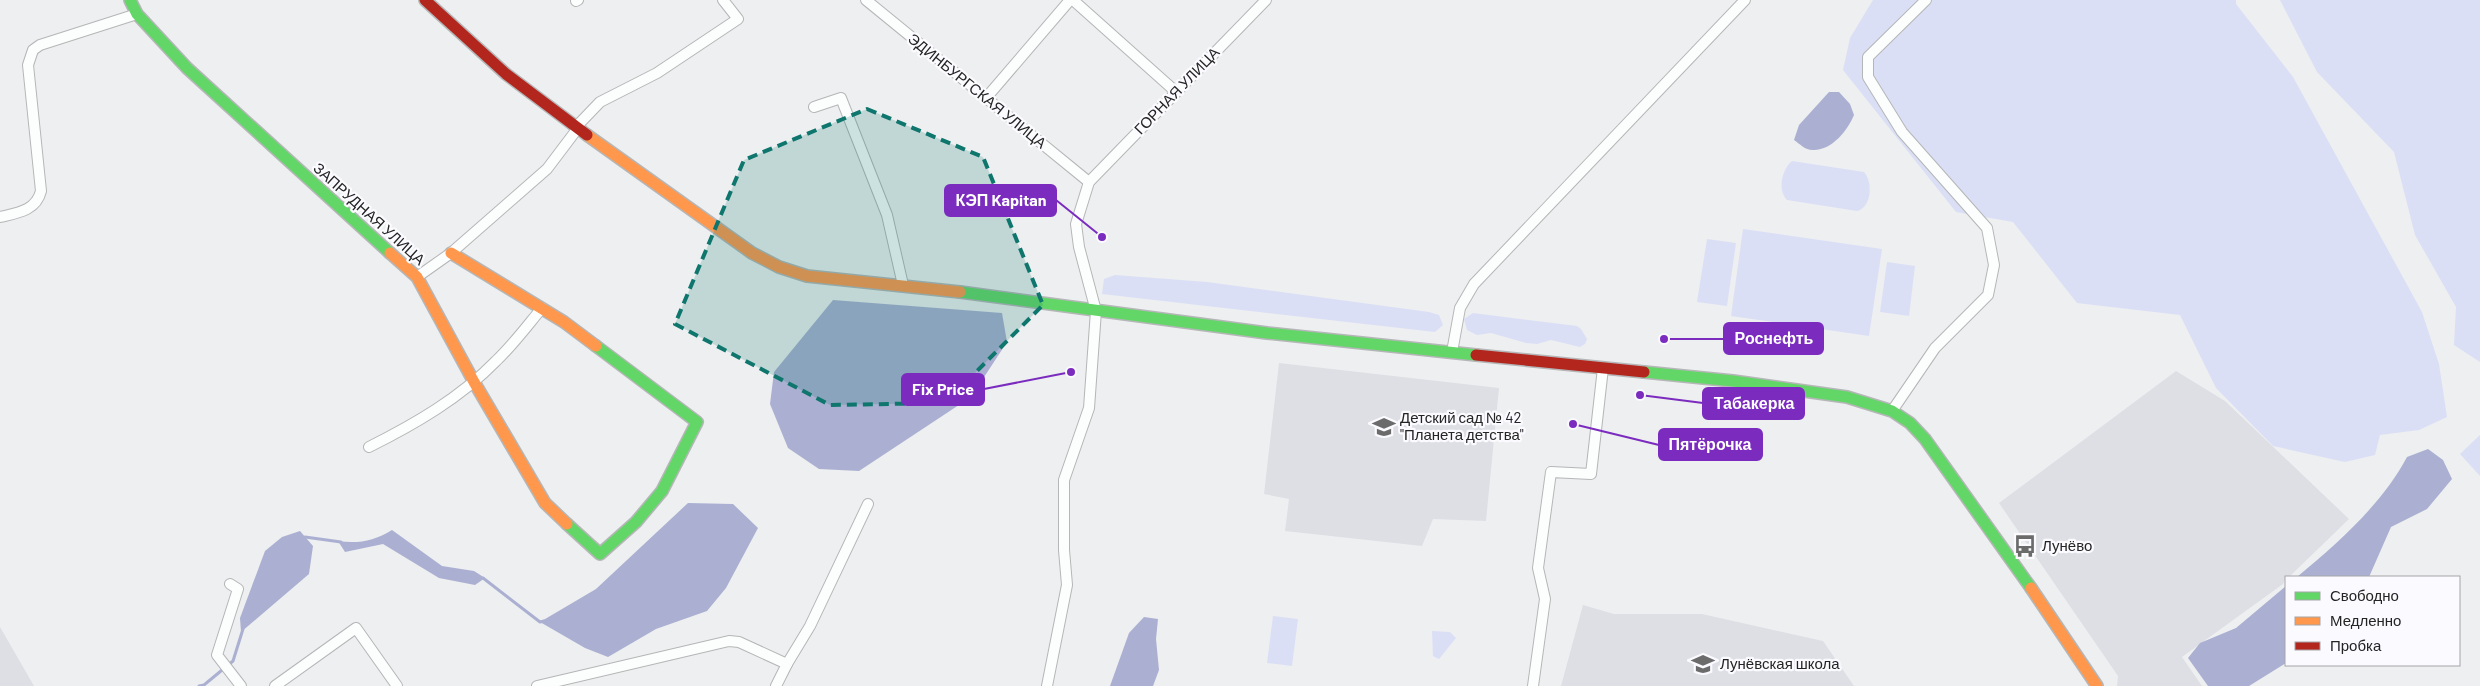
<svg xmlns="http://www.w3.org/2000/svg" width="2480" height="686" viewBox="0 0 2480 686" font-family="Barlow,sans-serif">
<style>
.built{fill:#dddfe5}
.green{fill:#dbdff6}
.water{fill:#abb0d2}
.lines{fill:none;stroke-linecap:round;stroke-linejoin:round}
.stream{stroke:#abb0d2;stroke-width:3}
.street-casing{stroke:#b5b6b7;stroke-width:12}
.fast-casing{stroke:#b5b6b7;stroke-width:14}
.slow-casing{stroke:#b5b6b7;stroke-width:14}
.jam-casing{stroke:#b5b6b7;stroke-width:14}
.street{stroke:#fcfdfd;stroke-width:10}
.fast{stroke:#63d668;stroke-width:11}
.slow{stroke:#ff974d;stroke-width:11}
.jam{stroke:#b3261e;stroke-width:11}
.marked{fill:#0f766e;fill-opacity:0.2;stroke:#0f766e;stroke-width:4;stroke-dasharray:10 6;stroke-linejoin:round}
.labels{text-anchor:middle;stroke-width:4.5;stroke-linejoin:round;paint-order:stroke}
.street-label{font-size:15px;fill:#242425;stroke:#fbfbff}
.poi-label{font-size:15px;fill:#242425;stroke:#fbfbff;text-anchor:start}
.leader{fill:none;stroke:#7b2cbf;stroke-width:2}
.callout-dot{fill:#7b2cbf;stroke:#fbfbff;stroke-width:2}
.callout{fill:#7b2cbf;stroke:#7b2cbf;stroke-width:2}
.callout-label{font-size:16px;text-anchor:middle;font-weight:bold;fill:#fff}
</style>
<rect width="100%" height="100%" fill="#eeeff0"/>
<g class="built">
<path d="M 1279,363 L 1499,388 L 1486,521 L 1433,519 L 1422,546 L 1285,531 L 1289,499 L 1264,494 Z"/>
<path d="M 2176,371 L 2225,401 L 2349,519 L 2289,577 L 2286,577 L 2283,584 L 2182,657 L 2202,686 L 2117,686 L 2118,676 L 1999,503 Z"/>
<path d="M 1583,605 L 1614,614 L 1702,614 L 1823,641 L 1854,686 L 1561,686 Z"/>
<path d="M 0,627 L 34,686 L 0,686 Z"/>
</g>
<g class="green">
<path d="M 1873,0 L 2236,0 L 2236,4 L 2293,77 L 2422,312 L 2439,364 L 2447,417 L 2419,430 L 2380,435 L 2375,455 L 2345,462 L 2273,446 L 2216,388 L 2180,315 L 2077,303 L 2013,222 L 1956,212 L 1843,70 L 1850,38 Z"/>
<path d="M 2280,0 L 2480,0 L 2480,362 L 2454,345 L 2456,307 L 2415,235 L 2394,152 L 2317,72 Z"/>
<path d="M 1792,161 L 1864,172 C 1873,182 1872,207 1857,211 L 1787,200 C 1777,190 1782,169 1792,161 Z"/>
<path d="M 1743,229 L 1882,249 L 1869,336 L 1731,316 Z"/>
<path d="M 1707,239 L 1736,243 L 1727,306 L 1697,302 Z"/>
<path d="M 1887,262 L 1915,266 L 1909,316 L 1880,312 Z"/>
<path d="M 1115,275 L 1207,282 L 1429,312 L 1439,315 L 1443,325 L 1435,332 L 1102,294 L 1104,279 Z"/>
<path d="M 1473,313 L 1577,326 L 1581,329 L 1587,339 L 1585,344 L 1580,347 L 1551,340 L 1537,344 L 1526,343 L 1491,333 L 1477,335 L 1467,330 L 1464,319 Z"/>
<path d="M 2480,435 L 2480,476 L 2460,454 Z"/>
<path d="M 1273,616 L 1298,619 L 1292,666 L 1267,663 Z"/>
<path d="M 1432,631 L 1450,632 L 1456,638 L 1439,659 L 1433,656 Z"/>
</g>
<g class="water">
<path d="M 1829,92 L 1839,92 L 1850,104 L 1854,115 C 1848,130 1832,150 1814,150 C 1806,151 1800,144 1794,140 L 1799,125 Z"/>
<path d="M 833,300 L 1002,313 L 1007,342 L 971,397 L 859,471 L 819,469 L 788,448 L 770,404 L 774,372 Z"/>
<path d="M 2428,449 L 2443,460 L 2452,479 L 2427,509 L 2391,527 L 2369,577 L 2297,577 C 2338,543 2382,504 2407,457 Z"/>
<path d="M 688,503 L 733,504 L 758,528 L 726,588 L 707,611 L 656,629 L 608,657 L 585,648 L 540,622 L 596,589 Z"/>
<path d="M 392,530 L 442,566 L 474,571 L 485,578 L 475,585 L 439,578 L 383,544 L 345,552 L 338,541 C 358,544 374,541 392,530 Z"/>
<path d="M 300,531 L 313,546 L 309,574 L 241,632 L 240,618 L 265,551 L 282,537 Z"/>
<path d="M 2286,586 L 2286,663 L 2249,686 L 2208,686 L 2188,658 L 2200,643 L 2236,628 Z"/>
<path d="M 1144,617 L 1158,619 L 1156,639 L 1159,670 L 1153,686 L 1110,686 L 1129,633 Z"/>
</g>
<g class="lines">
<g class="stream">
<path d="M 304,539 L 305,537 L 341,542"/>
<path d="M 483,578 L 540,622 L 544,621"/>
<path d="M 199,686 L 204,685 L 233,661 L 243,629"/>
</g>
<defs>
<g id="street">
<path d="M 866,0 L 1089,182"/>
<path d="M 1073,0 L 1175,91"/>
<path d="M 576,1 L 578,0"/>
<path d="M 986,98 L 1070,0"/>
<path d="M 814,107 L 841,98 L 887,215 L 903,285"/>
<path d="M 576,127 L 600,102 L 657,73 L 738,19 L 723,0"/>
<path d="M 0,217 C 17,213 36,211 41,191 L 28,65 L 33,50 L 40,45 L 137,14"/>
<path d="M 417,277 L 451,253 L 547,169 L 578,128"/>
<path d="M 1452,352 L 1460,308 L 1474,284 L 1745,0"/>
<path d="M 1892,411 L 1935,348 L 1988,295 L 1994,265 L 1987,228 L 1902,132 L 1868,77 L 1868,57 L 1926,0"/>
<path d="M 369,447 C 415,424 460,398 496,361 C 513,345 527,326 542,308"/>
<path d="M 230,584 L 238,589 L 217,655 L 241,686"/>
<path d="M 275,686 L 356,628 L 397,686"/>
<path d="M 537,686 L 729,641 L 739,642 L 787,664 L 810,626 L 868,504"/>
<path d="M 776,686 L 787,664"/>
<path d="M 1047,686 L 1067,585 L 1064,550 L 1064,480 L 1089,408 L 1096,311 L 1079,247 L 1076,224 L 1089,182 L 1266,0"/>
<path d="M 1533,686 L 1545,599 L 1538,568 L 1551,472 L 1591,474 L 1603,368"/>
</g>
<g id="fast">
<path d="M 130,0 L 137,14 L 187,68 L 390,253"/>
<path d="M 960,292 L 1267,333 L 1476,355"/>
<path d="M 1644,372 L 1733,381 L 1847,397 L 1892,411 L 1910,423 L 1925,439 L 2031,588"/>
<path d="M 567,524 L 600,554 L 636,522 L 662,491 L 697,422 L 596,346"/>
</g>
<g id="slow">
<path d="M 587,135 L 752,253 L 779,267 L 807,276 L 960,292"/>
<path d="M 390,253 L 417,277 L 474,382 L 545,503 L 567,524"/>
<path d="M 451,253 L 564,322 L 596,346"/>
<path d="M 2031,588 L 2097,686"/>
</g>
<g id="jam">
<path d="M 425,0 L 506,74 L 587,135"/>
<path d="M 1476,355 L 1644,372"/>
</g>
</defs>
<use href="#street" class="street-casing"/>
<use href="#fast" class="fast-casing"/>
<use href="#slow" class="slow-casing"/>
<use href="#jam" class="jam-casing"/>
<use href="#street" class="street"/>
<use href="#fast" class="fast"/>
<use href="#slow" class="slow"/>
<use href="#jam" class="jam"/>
</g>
<path class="marked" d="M 867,109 L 983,157 L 1043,305 L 945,403 L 830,405 L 675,324 L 744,160 Z"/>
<defs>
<symbol id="school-bare" viewBox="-9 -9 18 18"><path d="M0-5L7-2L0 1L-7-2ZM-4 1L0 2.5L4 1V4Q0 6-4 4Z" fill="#6b6b6c" stroke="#fbfbff" stroke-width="2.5" paint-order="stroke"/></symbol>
<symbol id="bus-bare" viewBox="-9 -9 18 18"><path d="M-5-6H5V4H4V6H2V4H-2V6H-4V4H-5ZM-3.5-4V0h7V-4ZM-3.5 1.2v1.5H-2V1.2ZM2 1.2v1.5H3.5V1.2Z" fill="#6b6b6c" stroke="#fbfbff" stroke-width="2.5" paint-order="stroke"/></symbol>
</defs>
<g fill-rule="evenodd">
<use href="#school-bare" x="1368" y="411" width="32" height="32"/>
<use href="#bus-bare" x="2009" y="530" width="32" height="32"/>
<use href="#school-bare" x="1687" y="648" width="32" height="32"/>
</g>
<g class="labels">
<g class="street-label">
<text transform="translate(977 91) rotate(39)" y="5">ЭДИНБУРГСКАЯ УЛИЦА</text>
<text transform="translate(1177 91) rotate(-46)" y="5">ГОРНАЯ УЛИЦА</text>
<text transform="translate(369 214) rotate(42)" y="5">ЗАПРУДНАЯ УЛИЦА</text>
</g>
<g class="poi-label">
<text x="1400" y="423">Детский сад № 42<tspan x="1400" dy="17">"Планета детства"</tspan></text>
<text x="2042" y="551">Лунёво</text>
<text x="1720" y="669">Лунёвская школа</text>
</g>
</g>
<path class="leader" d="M1102 237L1056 200M1664 339L1724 339M1071 372L984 389M1640 395L1703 403M1573 424L1659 445"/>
<g class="callout-dot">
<circle cx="1102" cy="237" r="5"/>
<circle cx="1664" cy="339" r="5"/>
<circle cx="1071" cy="372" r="5"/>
<circle cx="1640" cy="395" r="5"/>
<circle cx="1573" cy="424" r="5"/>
</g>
<g class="callout">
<rect x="945" y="185" width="111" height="31" rx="5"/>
<rect x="1724" y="323" width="99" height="31" rx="5"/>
<rect x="902" y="374" width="82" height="31" rx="5"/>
<rect x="1703" y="388" width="101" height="31" rx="5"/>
<rect x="1659" y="429" width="103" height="31" rx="5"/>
</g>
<g class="callout-label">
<text x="1001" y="206">КЭП Kapitan</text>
<text x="1774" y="344">Роснефть</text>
<text x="943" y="395">Fix Price</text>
<text x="1754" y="409">Табакерка</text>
<text x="1710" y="450">Пятёрочка</text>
</g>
<rect x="2285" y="576" width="175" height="90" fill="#fbfbff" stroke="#a5a5a8"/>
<rect x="2295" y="592" width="25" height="8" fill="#63d668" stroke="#a5a5a8"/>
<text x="2330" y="601" font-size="15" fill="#242425">Свободно</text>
<rect x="2295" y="617" width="25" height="8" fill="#ff974d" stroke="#a5a5a8"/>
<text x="2330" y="626" font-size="15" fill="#242425">Медленно</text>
<rect x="2295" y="642" width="25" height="8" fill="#b3261e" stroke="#a5a5a8"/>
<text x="2330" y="651" font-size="15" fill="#242425">Пробка</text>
</svg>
